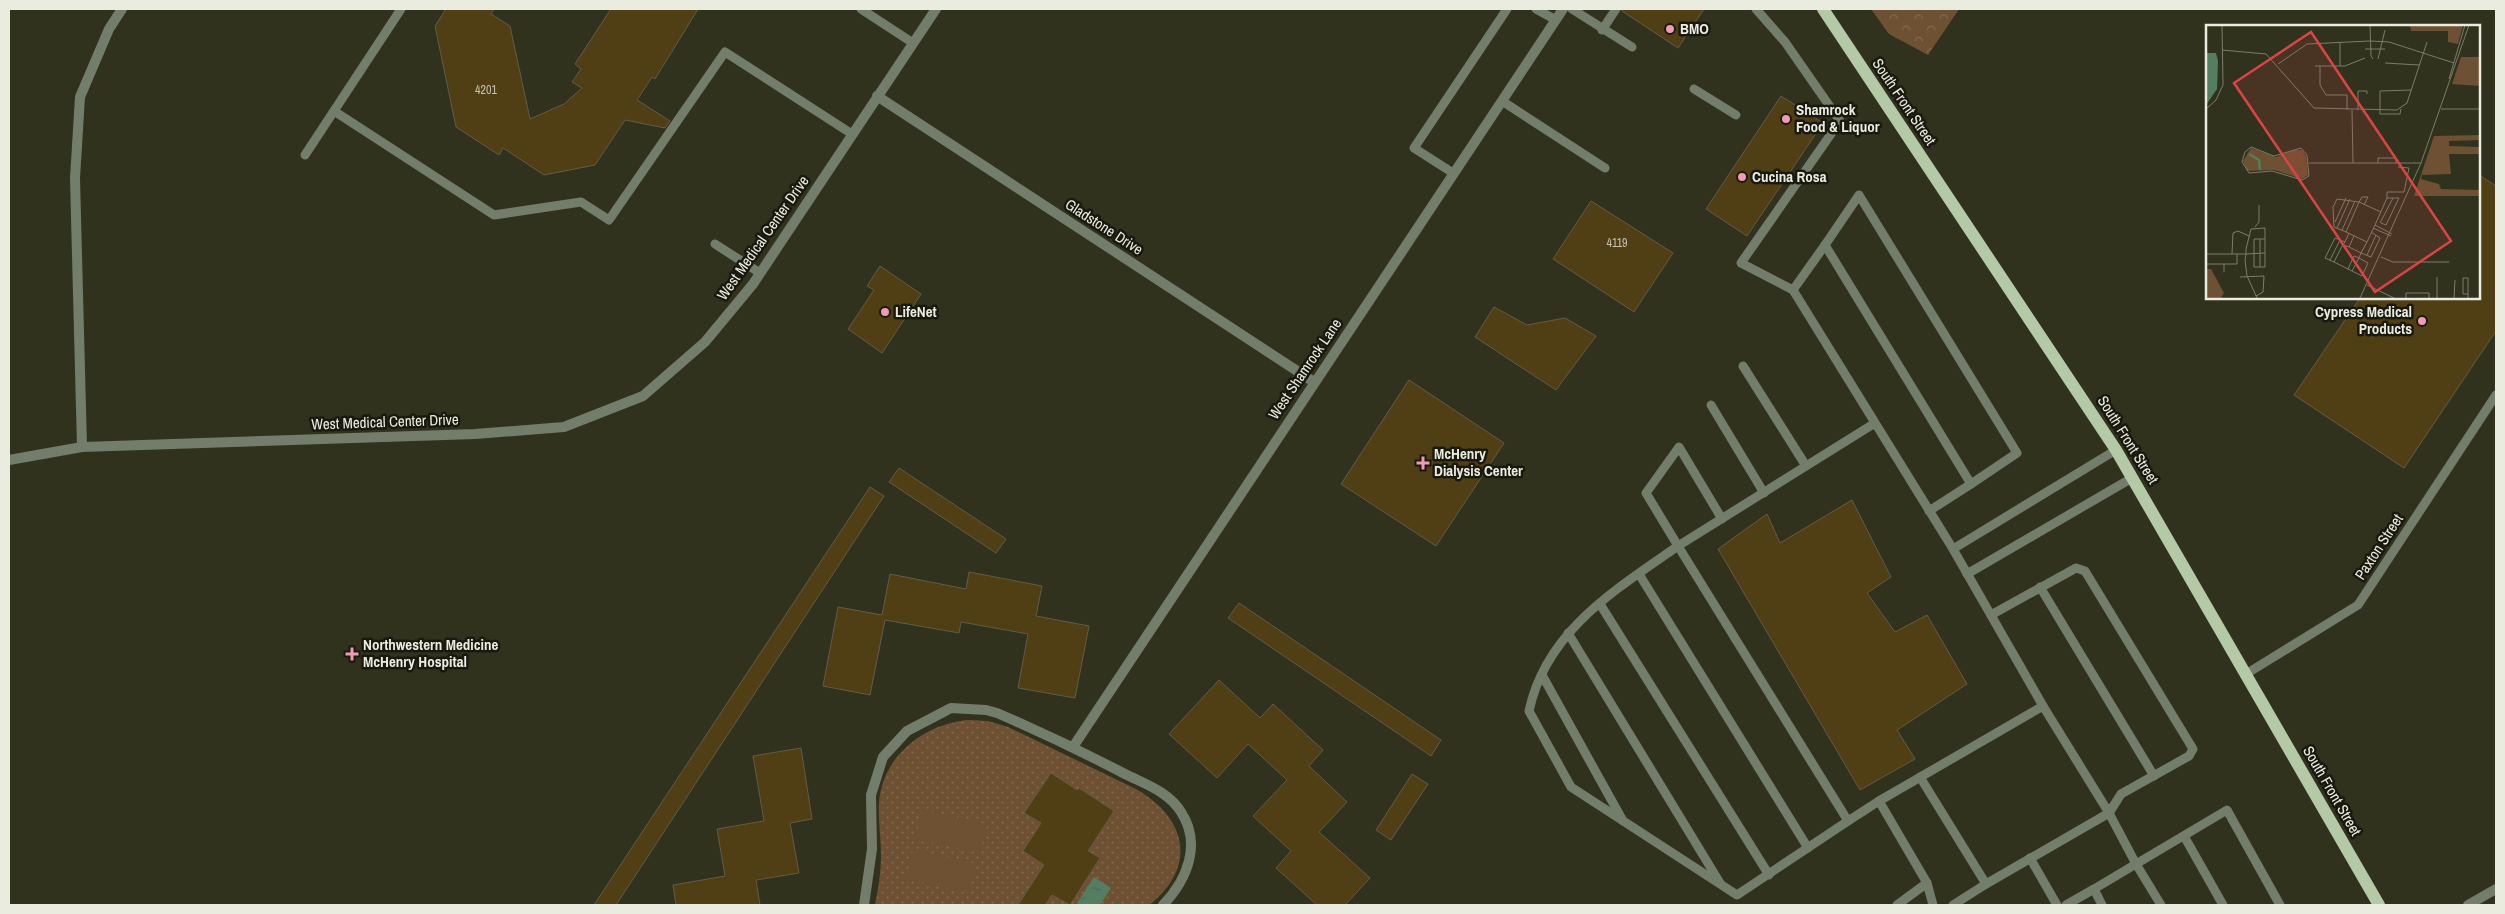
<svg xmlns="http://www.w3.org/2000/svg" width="2505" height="914" viewBox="0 0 2505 914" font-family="'Archivo Narrow',sans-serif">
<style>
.grass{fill:url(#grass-dots)}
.forest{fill:url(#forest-crowns)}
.pitch{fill:#6e5032}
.water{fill:url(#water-ripples)}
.building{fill:#503f14;stroke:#635b46}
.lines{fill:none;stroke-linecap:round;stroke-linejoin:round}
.service{stroke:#737d6c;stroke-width:9}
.minor{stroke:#737d6c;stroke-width:10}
.primary{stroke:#b4c9a6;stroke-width:12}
.poi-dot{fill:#f09ab6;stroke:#191910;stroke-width:2}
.labels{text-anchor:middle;stroke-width:5;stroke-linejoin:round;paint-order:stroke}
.number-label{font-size:12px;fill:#c4c1ad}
.poi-label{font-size:15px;font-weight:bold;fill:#ebece0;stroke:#191910;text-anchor:start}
.street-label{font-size:15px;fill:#ebece0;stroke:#191910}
.inset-river{fill:none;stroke:#547e62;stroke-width:2.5}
.inset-road{fill:none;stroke:#7b7c6c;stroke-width:1}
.view{fill:#d94544;fill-opacity:0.15;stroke:#d94544;stroke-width:2.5}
.inset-edge{fill:none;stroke:#ebece0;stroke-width:2.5}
</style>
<defs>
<pattern id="grass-dots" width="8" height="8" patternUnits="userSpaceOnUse" patternTransform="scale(1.25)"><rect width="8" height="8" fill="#6e5032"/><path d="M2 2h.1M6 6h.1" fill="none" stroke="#83694f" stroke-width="1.8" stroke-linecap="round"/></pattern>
<pattern id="forest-crowns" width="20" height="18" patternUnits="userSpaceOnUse" patternTransform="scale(1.25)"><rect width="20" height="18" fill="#6e5032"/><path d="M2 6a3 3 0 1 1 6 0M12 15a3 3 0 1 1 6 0" fill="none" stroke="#83694f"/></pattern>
<pattern id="water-ripples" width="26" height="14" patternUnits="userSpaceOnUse" patternTransform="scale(1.25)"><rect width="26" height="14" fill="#547e62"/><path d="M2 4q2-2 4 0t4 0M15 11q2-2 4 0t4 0" fill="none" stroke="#4e6554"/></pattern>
</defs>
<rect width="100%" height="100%" fill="#31321e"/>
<path class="grass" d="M 969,720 L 988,721 L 1008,727 L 1134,788 C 1186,816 1199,866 1149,905 L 875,905 C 878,889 881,873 881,856 C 881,839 878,820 879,803 C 882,756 925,723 969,720 Z"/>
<path class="forest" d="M 1871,9 L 1959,9 L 1928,55 L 1889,34 Z"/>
<g class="pitch">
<path d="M 922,810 L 986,824 L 980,853 L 916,839 Z"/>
<path d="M 913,849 L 976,864 L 969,893 L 906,879 Z"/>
</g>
<path class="water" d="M 1094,877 L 1111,888 L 1100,905 L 1081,905 L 1077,903 Z"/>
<g class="building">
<path d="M 446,9 L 494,9 L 491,14 L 510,26 L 530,119 L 564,104 L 582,88 L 572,82 L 581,69 L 575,64 L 611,9 L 698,9 L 655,79 L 652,77 L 637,100 L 670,121 L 665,128 L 625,120 L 595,165 L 544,175 L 503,148 L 499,155 L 456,127 L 435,26 Z"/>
<path d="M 1622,9 L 1704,9 L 1678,48 L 1622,11 Z"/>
<path d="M 1781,96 L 1823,123 L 1747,236 L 1706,209 Z"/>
<path d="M 2479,175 L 2496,186 L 2496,331 L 2404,468 L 2294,395 L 2360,298 L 2479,298 Z"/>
<path d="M 1591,201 L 1673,253 L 1634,312 L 1553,259 Z"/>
<path d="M 880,266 L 921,294 L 882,353 L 848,329 L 874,290 L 867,286 Z"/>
<path d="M 1494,307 L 1527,325 L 1565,318 L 1596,336 L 1556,390 L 1475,337 Z"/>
<path d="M 1409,380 L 1504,443 L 1436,546 L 1341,484 Z"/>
<path d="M 899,468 L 1006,539 L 996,553 L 889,482 Z"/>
<path d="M 870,487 L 884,496 L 616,905 L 594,905 Z"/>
<path d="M 1852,500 L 1891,577 L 1867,593 L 1895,632 L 1927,615 L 1967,684 L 1897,730 L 1915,759 L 1860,790 L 1718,549 L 1767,514 L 1780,543 Z"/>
<path d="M 969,572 L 1042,586 L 1036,616 L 1089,626 L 1075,698 L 1018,688 L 1028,634 L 961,622 L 959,633 L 885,620 L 870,695 L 823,686 L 838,607 L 882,615 L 890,574 L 966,589 Z"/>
<path d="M 1239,603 L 1441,740 L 1431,756 L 1228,618 Z"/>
<path d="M 1219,680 L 1260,718 L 1273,704 L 1323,750 L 1309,766 L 1347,802 L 1319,832 L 1370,878 L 1345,905 L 1317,905 L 1276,868 L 1291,851 L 1253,816 L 1287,780 L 1248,744 L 1217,778 L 1169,734 Z"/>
<path d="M 801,748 L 812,819 L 790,823 L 799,873 L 756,880 L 760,905 L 676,905 L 673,885 L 725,876 L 717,829 L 764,821 L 753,756 Z"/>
<path d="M 1051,773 L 1077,790 L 1079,788 L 1114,811 L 1088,851 L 1100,858 L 1070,905 L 1052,895 L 1045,905 L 1018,905 L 1044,865 L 1023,851 L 1041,823 L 1024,813 Z"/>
<path d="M 1412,774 L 1428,784 L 1391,840 L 1376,830 Z"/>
</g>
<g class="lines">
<g class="service">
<path d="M 861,9 L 913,43"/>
<path d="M 1536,9 L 1556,20"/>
<path d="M 1572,9 L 1632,47"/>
<path d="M 1756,9 L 1785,42 L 1840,121 L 1741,263 L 1793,290 L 1953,549 L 2043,706 L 1879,801 L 1848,821 L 1678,546 L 1875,423"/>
<path d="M 1602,30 L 1616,9"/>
<path d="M 1694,89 L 1736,115"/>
<path d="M 1502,101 L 1605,168"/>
<path d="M 334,111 L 494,215 L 581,202 L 609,220 L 725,52 L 852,134"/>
<path d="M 305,155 L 401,9"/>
<path d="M 1453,173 L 1414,148 L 1507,9"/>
<path d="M 715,244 L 760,273"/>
<path d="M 1825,245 L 1859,195 L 2017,453 L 1971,484"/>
<path d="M 1793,290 L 1825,245 L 1971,484 L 1929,511"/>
<path d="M 1743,366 L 1806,466"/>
<path d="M 1711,405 L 1764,493"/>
<path d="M 1722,519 L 1679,447 L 1646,493 L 1678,546 C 1615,590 1546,631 1529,711 L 1571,787 L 1737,895 L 1848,821"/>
<path d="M 1953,549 L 2116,450"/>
<path d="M 1639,574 L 1808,848"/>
<path d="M 1967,574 L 2132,478"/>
<path d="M 2040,587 L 2154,776"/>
<path d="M 1600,604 L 1769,875"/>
<path d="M 1991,615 L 2076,568 L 2085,571 L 2193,749 L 2189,756 L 2121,794 L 2109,813 L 2043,706"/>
<path d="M 1568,633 L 1720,883"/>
<path d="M 2246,674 L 2358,605 L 2496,395"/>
<path d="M 1542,675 L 1623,821"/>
<path d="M 1920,777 L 1986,884 L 1953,905"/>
<path d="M 1879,801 L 1927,883 L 1933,905"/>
<path d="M 2184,836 L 2223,905"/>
<path d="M 2030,858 L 2057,905"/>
<path d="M 1986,884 L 2109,813 L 2136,864 L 2094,889 L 2102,905"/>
<path d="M 1897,905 L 1927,883"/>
<path d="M 2066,905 L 2094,889"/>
<path d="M 2161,905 L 2136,864 L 2227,810 L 2280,905"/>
</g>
<g class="minor">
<path d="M 877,96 L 1314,382"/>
<path d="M 82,447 L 75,178 L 80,97 L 109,29 L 122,9"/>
<path d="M 9,460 L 82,447 L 475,434 L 564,427 L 643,396 L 705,342 L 753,284 L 936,9"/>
<path d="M 1073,747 L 1563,9"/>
<path d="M 864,905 L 872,849 L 871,795 L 883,757 L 907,731 L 951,708 L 986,710 L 997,713 C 1041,732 1083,752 1125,774 C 1145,784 1169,792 1181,812 C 1202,844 1187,880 1163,905"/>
<path d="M 2468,905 L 2496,889"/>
</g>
<path class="primary" d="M 1823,9 L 2116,450 L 2379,905"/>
</g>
<g class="poi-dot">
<circle cx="1670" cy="29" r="5"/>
<circle cx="1786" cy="119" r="5"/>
<circle cx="1742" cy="177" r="5"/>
<circle cx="885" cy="312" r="5"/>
<circle cx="2422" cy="321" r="5"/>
<path d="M1420.5 455.5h5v5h5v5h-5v5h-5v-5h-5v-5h5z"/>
<path d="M349.5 646.5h5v5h5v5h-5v5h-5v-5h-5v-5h5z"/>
</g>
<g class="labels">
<g class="number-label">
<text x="486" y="94">4201</text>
<text x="1617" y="247">4119</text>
</g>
<g class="poi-label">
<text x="1680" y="34">BMO</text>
<text x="1796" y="115">Shamrock<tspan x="1796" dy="17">Food &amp; Liquor</tspan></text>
<text x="1752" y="182">Cucina Rosa</text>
<text x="895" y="317">LifeNet</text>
<text x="2412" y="317" text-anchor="end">Cypress Medical<tspan x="2412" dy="17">Products</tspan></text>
<text x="1434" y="459">McHenry<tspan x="1434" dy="17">Dialysis Center</tspan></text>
<text x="363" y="650">Northwestern Medicine<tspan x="363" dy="17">McHenry Hospital</tspan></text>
</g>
<g class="street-label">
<text transform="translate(1904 102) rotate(56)" y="5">South Front Street</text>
<text transform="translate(1104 227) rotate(33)" y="5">Gladstone Drive</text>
<text transform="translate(763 238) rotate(-55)" y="5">West Medical Center Drive</text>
<text transform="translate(1305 369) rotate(-56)" y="5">West Shamrock Lane</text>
<text transform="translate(385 422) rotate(-2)" y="5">West Medical Center Drive</text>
<text transform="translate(2128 440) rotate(58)" y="5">South Front Street</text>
<text transform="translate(2379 547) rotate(-57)" y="5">Paxton Street</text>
<text transform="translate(2332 791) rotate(60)" y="5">South Front Street</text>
</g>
</g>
<g transform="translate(2206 25)">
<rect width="274" height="274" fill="#31321e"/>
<path d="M 45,123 L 70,132 L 87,125 L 96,125 L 100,131 L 102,150 L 96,154 L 68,145 L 41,146 L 37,136 Z" fill="#6e5032"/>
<path d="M 204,0 L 257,0 L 252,19 L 242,17 L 242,6 L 205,6 ZM 255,32 L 274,32 L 274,61 L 246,59 ZM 274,110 L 274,115 L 243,116 L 243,121 L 274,122 L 274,129 L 243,129 L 245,149 L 216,150 L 215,154 L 233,159 L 235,164 L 274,165 L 274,171 L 208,171 L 228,111 Z" fill="#6e5032"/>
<path d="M 0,244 L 5,244 L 18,268 L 15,273 L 0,273 Z" fill="#6e5032"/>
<path d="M 0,28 L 10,28 L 12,36 L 11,64 L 0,80 Z" fill="#547e62"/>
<path class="inset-river" d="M 43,129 L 53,135 L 54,145"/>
<path class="inset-road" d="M 164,0 L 165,31 L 167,34M 134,17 L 134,41M 159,24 L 179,24M 16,25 L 60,29 L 108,83 L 191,85 L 201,78 L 221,17M 172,34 L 179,5M 179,38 L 213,40M 72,39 L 101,19 L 164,16 L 183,17 L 248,38M 109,41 L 139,41 L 159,33M 114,41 L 114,60 L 120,70 L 141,70 L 141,85M 243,54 L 259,0M 0,84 L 10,75 L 17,60 L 16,0M 195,84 L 194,89 L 174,89 L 174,66 L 205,65M 235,84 L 274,84M 146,85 L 147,138M 152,85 L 152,66 L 161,66 L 161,69M 45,122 L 68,131 L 95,123 L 101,130 L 103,151 L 96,155 L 66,146 L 43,148 L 36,137 L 39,127 ZM 103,138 L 215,138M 172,138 L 172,133 L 190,133 L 190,138M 175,187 L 153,177 L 140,207 L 161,217 L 169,200 L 181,173 L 181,167 L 198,167 L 203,143 L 192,142M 129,197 L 140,173M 174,198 L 187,173 L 181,173M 175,198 L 180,200 L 193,173 L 187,173M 169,200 L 186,209M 49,202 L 53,197 L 53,180M 131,203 L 144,174M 167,203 L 185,211M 136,205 L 149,176M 140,207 L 128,202 L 127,182 L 131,174 L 153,177 L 156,172 L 162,172 L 158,180M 54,214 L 54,242M 59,214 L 48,214 L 48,242 L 59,242 L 59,228M 139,217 L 129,213 L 119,233 L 128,237 L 136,221 L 139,217 L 143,208M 161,217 L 155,228 L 165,232 L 174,213 L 165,207M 137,220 L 143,222 L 148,211M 0,229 L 40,229 L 59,228 L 59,203 L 45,204 L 40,224 L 40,229 L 39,235 L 41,251 L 51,273M 26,229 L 27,208 L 32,206 L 43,211M 161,230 L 170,210M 175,232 L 187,237 L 243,237M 124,235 L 134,215M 128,237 L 142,244 L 148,231 L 153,233 L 155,228 L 143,222M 0,239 L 18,239M 142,244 L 146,246 L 153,233 L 162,238 L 156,251 L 146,246M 18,247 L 18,239 L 31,239 L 31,229M 34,252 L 58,251 L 57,267 L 50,271M 231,252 L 231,273M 161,260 L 188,273M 262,269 L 257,269 L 257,253 L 262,253 L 262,273M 154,273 L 215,138 L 263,0M 200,273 L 200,268 L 223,268 L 223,273M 248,273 L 249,255"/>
<path class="view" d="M 105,7 L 245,216 L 169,267 L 28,58 Z"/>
<rect width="274" height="274" class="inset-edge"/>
</g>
<rect width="2505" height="914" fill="none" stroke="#ebece0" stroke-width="20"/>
</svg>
